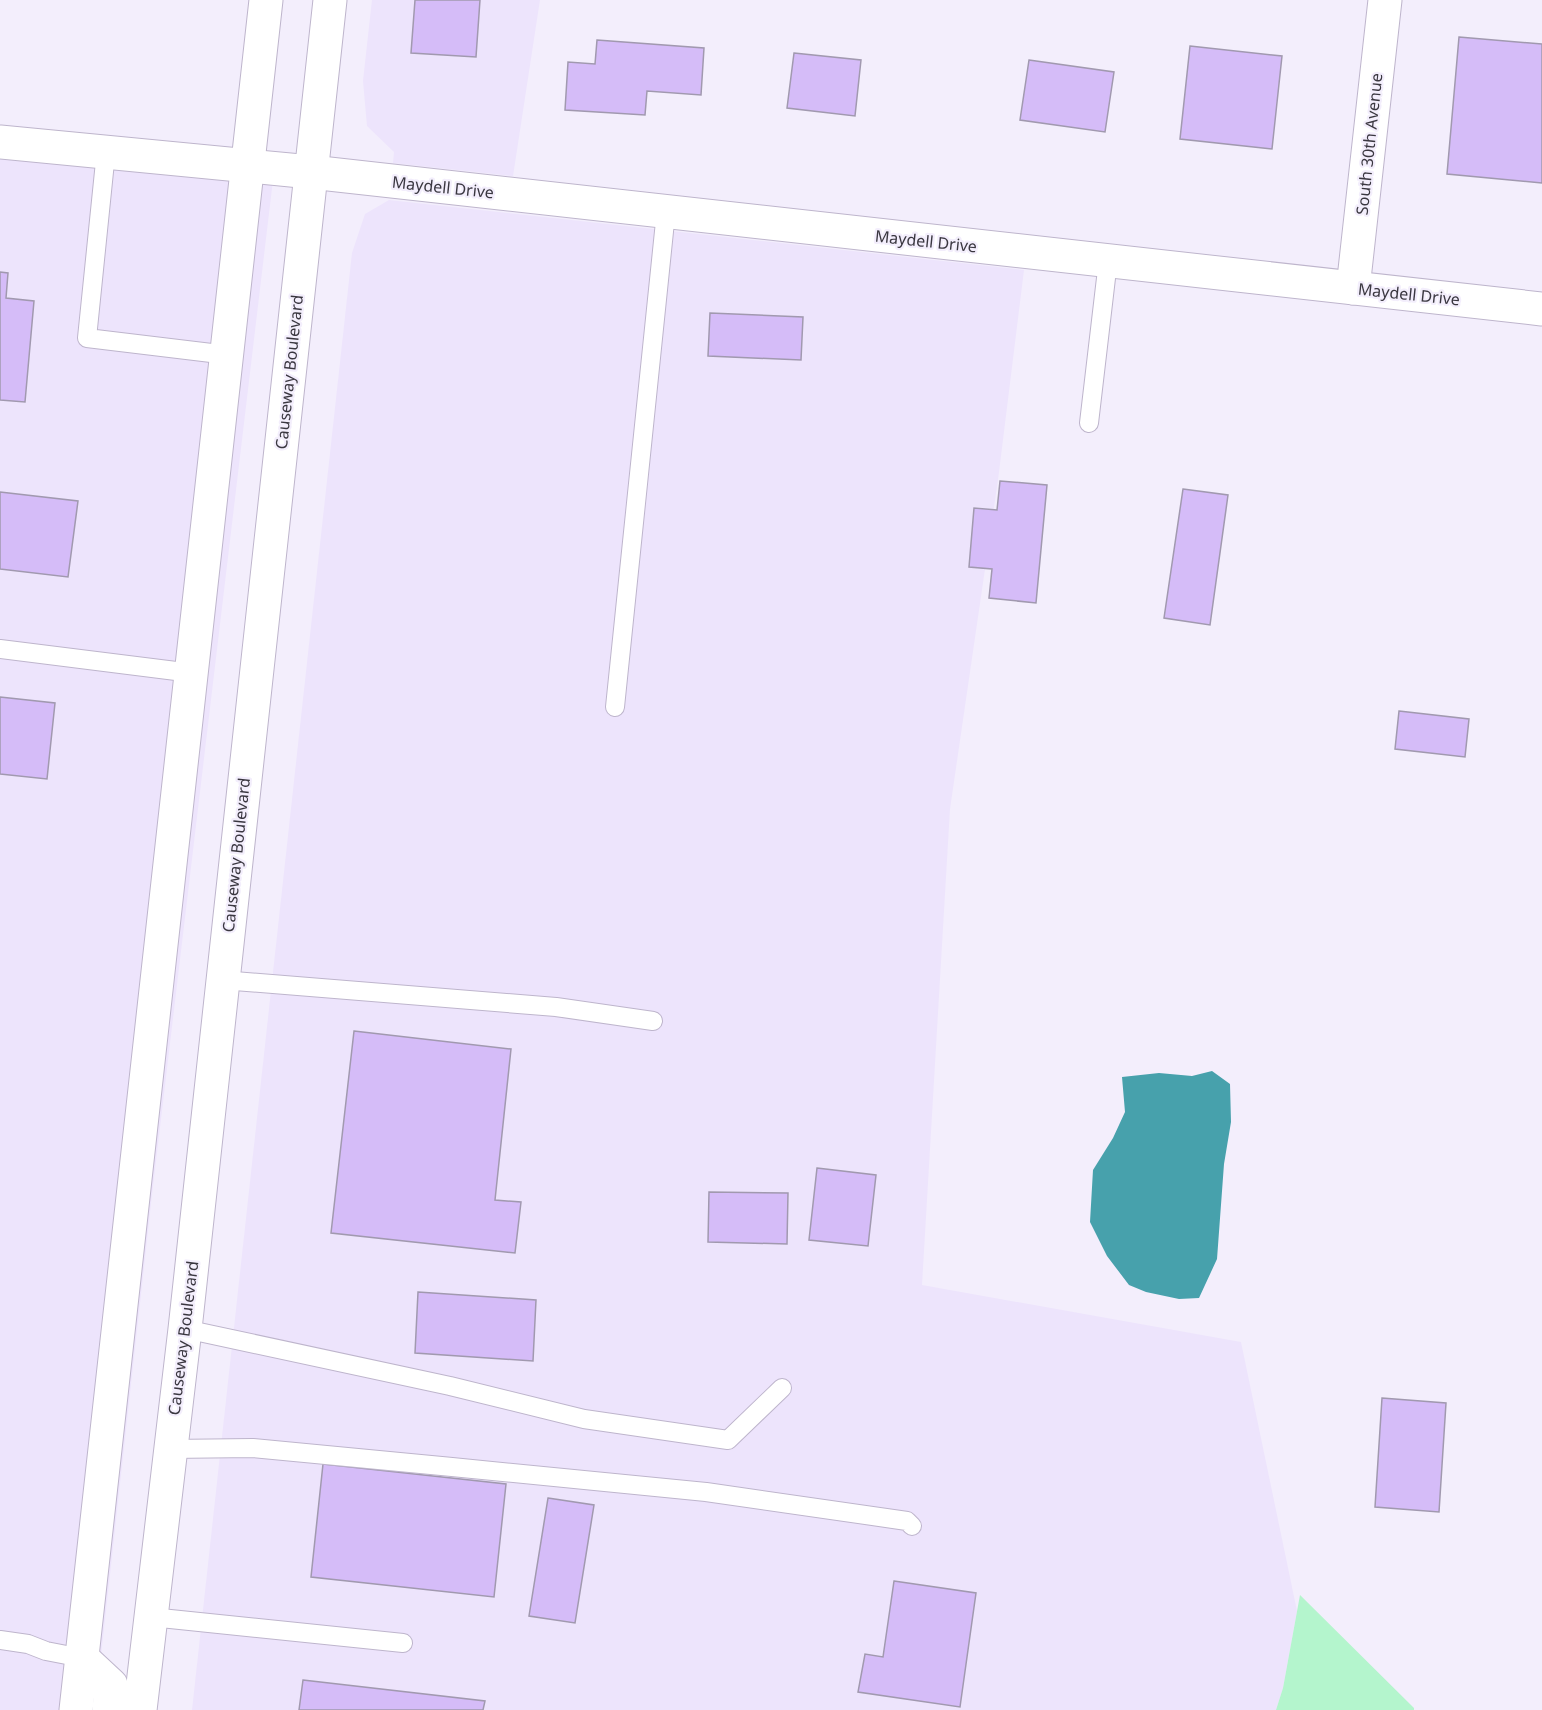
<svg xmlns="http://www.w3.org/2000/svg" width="1542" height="1710" viewBox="0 0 1542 1710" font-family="'Noto Sans',sans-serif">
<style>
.built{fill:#ede4fc}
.green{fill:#b4f5cd}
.water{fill:#47a1ac}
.building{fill:#d5bcf8;stroke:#a199af;stroke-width:1.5}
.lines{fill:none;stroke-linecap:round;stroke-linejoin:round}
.lane-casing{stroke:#beb5cc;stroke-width:20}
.street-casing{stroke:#beb5cc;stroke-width:35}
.secondary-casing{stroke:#beb5cc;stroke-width:35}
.lane{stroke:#fff;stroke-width:18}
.street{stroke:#fff;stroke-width:33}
.secondary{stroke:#fff;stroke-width:33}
.labels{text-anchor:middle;stroke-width:4.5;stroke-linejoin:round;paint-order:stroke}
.street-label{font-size:16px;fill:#3a3740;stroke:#f3eefc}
</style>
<rect width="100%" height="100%" fill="#f3eefc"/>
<g class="built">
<path d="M 372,0 L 540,0 L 513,176 L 393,163 L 394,152 L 367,126 L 363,81 Z"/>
<path d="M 0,151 L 273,180 L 153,1186 L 95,1710 L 0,1710 Z"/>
<path d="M 389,200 L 1024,270 L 998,480 L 950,809 L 922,1285 L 1241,1342 L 1297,1611 L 1283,1688 L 1276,1710 L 192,1710 L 352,253 L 365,214 Z"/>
</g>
<path class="green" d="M 1300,1595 L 1414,1708 L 1414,1710 L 1276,1710 L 1283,1688 Z"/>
<path class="water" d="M 1212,1071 L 1230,1084 L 1231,1122 L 1224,1164 L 1217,1259 L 1199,1298 L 1179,1299 L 1146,1292 L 1129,1285 L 1107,1256 L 1090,1222 L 1093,1170 L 1113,1138 L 1125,1112 L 1122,1077 L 1159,1073 L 1192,1076 Z"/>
<g class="building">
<path d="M 415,0 L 480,0 L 476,57 L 411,53 Z"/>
<path d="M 1459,37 L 1542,44 L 1542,183 L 1447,174 Z"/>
<path d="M 597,40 L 704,48 L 701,95 L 647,91 L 645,115 L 565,110 L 568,62 L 595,64 Z"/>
<path d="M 1190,46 L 1282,56 L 1272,149 L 1180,139 Z"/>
<path d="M 794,53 L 861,60 L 855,116 L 787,108 Z"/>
<path d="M 1029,60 L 1114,72 L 1105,132 L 1020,120 Z"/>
<path d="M 0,272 L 8,273 L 6,298 L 34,301 L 25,402 L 0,400 Z"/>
<path d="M 710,313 L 803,317 L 801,360 L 708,356 Z"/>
<path d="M 1000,481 L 1047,485 L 1036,603 L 989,598 L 992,569 L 969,567 L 974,508 L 997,510 Z"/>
<path d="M 1183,489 L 1228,495 L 1210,625 L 1164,618 Z"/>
<path d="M 0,492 L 78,501 L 68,577 L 0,569 Z"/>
<path d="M 0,697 L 55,703 L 47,779 L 0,774 Z"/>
<path d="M 1399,711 L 1469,719 L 1465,757 L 1395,749 Z"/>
<path d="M 354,1031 L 511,1049 L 495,1200 L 521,1202 L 515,1253 L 331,1233 Z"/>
<path d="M 817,1168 L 876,1175 L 868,1246 L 809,1240 Z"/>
<path d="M 709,1192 L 788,1193 L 787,1244 L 708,1242 Z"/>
<path d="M 418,1292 L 536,1300 L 533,1361 L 415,1353 Z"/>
<path d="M 1382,1398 L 1446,1403 L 1439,1512 L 1375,1507 Z"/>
<path d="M 323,1464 L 506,1484 L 494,1597 L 311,1577 Z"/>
<path d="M 548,1498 L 594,1505 L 575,1623 L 529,1616 Z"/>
<path d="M 894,1581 L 976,1593 L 960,1707 L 858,1692 L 865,1654 L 883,1657 Z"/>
<path d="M 303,1680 L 485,1701 L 483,1710 L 299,1710 Z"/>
</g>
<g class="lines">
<defs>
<g id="lane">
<path d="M 106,152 L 87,338 L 228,355"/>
<path d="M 1089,423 L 1108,261"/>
<path d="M 0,649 L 192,673"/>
<path d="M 615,707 L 666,212"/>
<path d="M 222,980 L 556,1007 L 653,1021"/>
<path d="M 185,1329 L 450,1386 L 584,1419 L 728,1440 L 782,1388"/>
<path d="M 169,1449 L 253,1448 L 452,1467 L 706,1492 L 907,1521 L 912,1526"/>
<path d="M 151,1617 L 403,1643"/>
<path d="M 0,1640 L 28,1644 L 46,1651 L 82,1658"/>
</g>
<g id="street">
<path d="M 311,172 L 1542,309"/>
<path d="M 1353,288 L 1385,0"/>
</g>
<g id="secondary">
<path d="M 0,142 L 311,172"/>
<path d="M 82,1658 L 111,1685 L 109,1710"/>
<path d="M 76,1710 L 266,0"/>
<path d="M 140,1710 L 185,1329 L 330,0"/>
</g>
</defs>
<use href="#lane" class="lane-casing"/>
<use href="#street" class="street-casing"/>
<use href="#secondary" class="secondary-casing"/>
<use href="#lane" class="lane"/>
<use href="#street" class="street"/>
<use href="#secondary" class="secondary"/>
</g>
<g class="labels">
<g class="street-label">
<text transform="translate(1369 144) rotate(-84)" y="6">South 30th Avenue</text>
<text transform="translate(443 187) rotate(6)" y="6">Maydell Drive</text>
<text transform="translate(926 241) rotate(6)" y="6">Maydell Drive</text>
<text transform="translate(1409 294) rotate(6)" y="6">Maydell Drive</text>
<text transform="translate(289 372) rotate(-84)" y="6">Causeway Boulevard</text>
<text transform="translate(236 855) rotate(-84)" y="6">Causeway Boulevard</text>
<text transform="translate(183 1338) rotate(-83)" y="6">Causeway Boulevard</text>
</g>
</g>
</svg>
